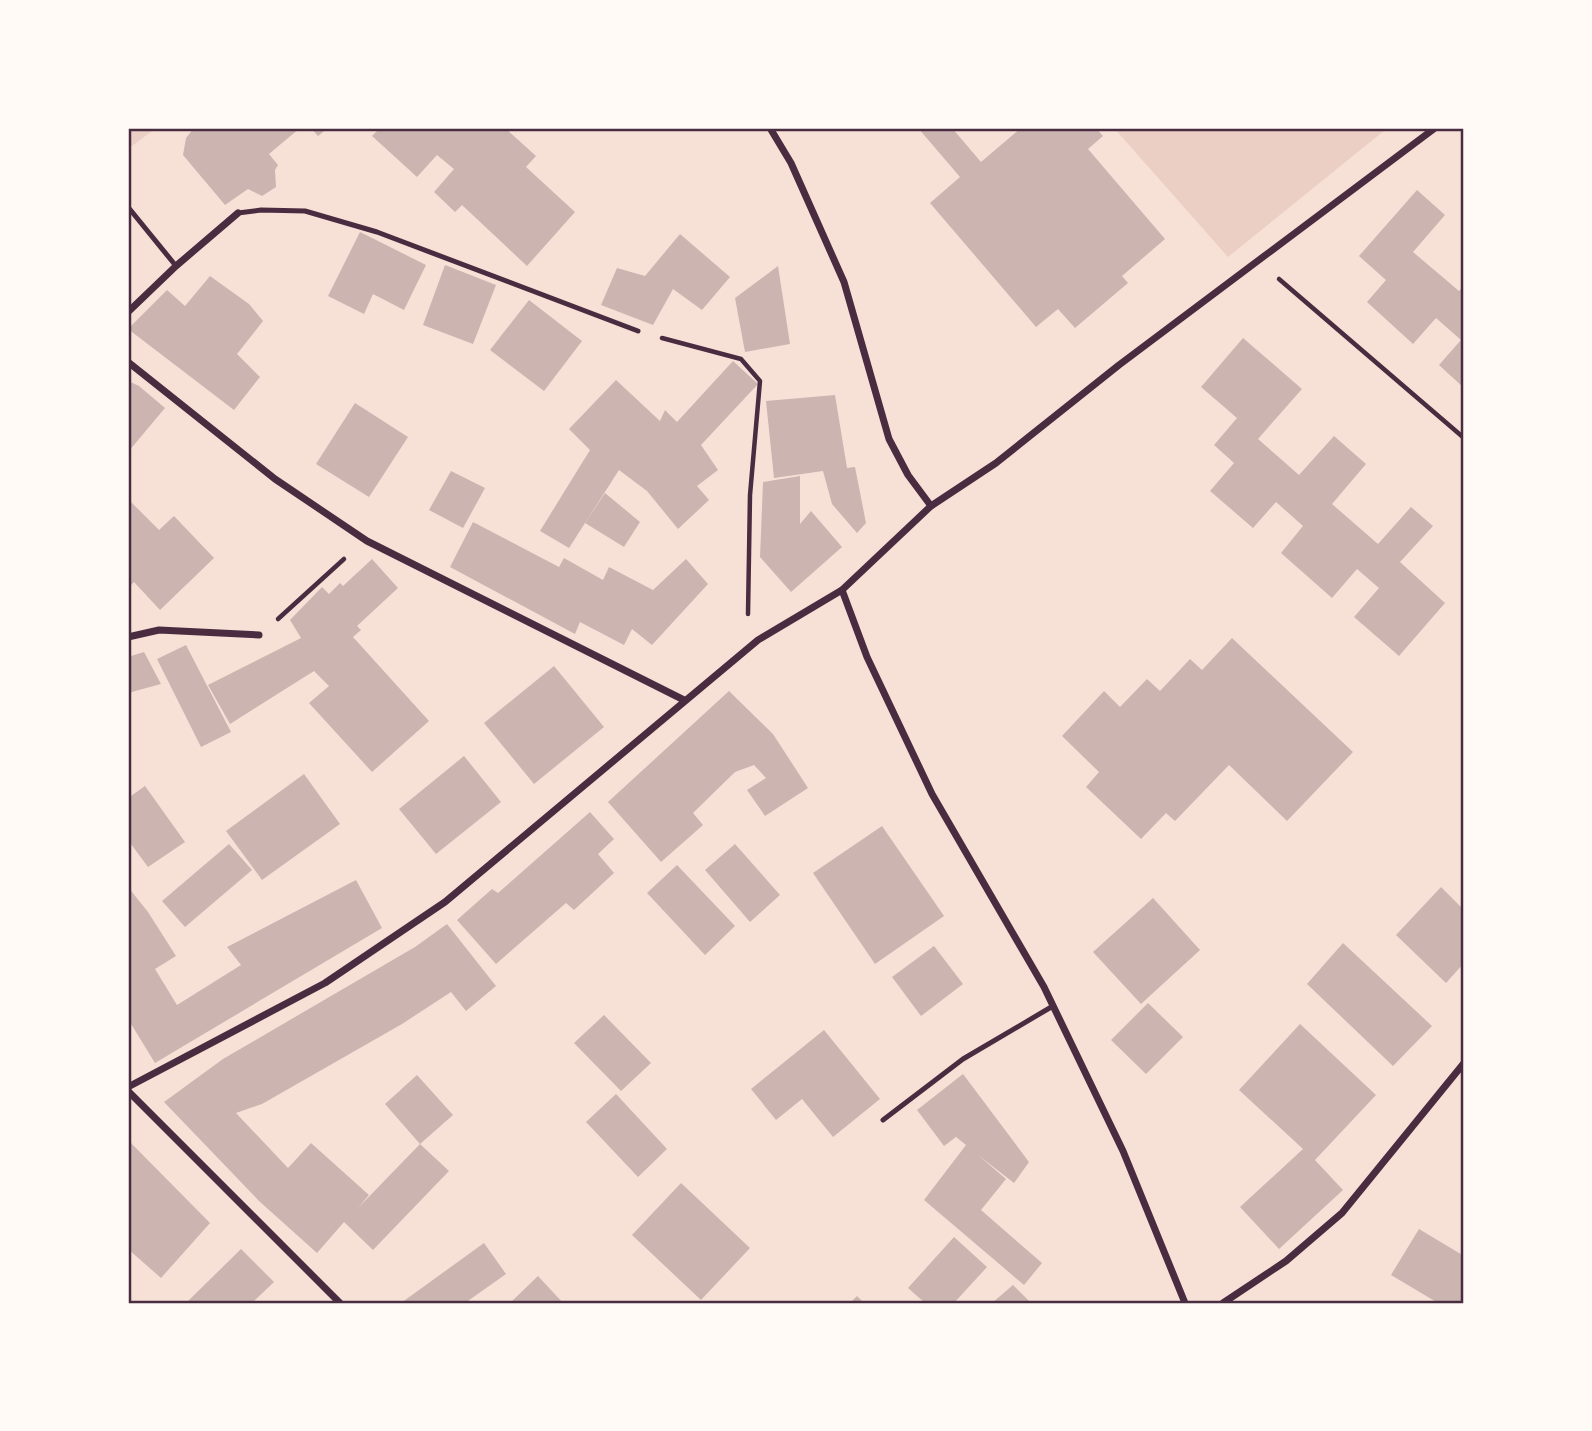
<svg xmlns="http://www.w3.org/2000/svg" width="1592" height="1431" viewBox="0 0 1592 1431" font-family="'Titillium Web',sans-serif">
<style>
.green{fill:#ebcfc5}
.building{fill:#ccb4b1}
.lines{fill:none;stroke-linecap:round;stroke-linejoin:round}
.path{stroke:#4a2c40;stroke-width:4.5}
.service{stroke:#4a2c40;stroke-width:5}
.minor{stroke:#4a2c40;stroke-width:7}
.neatline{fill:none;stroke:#4a2c40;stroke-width:2.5}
</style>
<rect width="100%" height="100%" fill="#f7e1d7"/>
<g class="green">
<path d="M 128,128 L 156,128 L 128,149 Z"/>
<path d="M 1114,128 L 1384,128 L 1385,130 L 1228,257 Z"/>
</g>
<g class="building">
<path d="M 194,128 L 300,128 L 269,154 L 278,165 L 275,170 L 276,187 L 262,196 L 248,189 L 225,205 L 183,155 L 186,138 Z"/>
<path d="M 311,128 L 328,128 L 318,136 Z"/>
<path d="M 380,128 L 505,128 L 536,156 L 526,167 L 575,212 L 527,266 L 462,205 L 455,212 L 434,192 L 454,169 L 437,155 L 417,177 L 372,136 Z"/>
<path d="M 918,128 L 952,128 L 981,162 L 1021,128 L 1096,128 L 1103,136 L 1088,149 L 1165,239 L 1122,276 L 1128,283 L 1075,328 L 1058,309 L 1036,327 L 930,203 L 960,177 Z"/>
<path d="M 1417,190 L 1445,215 L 1413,252 L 1459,291 L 1464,286 L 1464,388 L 1439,365 L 1461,340 L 1436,318 L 1413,344 L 1367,302 L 1386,280 L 1359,256 Z"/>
<path d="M 360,232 L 426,265 L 404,310 L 373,294 L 364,314 L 328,296 Z"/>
<path d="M 680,234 L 730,277 L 702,310 L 673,289 L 653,325 L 601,305 L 617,268 L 645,276 Z"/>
<path d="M 445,265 L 496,285 L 473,344 L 423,325 Z"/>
<path d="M 778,266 L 790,344 L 745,352 L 735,298 Z"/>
<path d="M 210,276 L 249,304 L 263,321 L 237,354 L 260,377 L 234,410 L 128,329 L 167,290 L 185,306 Z"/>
<path d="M 529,300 L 582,341 L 544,391 L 490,350 Z"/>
<path d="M 1243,338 L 1302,389 L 1258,439 L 1299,475 L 1334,436 L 1366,464 L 1332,504 L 1378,544 L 1411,507 L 1433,526 L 1400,562 L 1445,603 L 1399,656 L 1354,617 L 1379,588 L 1357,569 L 1332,598 L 1281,553 L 1303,526 L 1276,502 L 1253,528 L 1210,491 L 1234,463 L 1214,445 L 1237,418 L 1201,387 Z"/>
<path d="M 733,361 L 758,384 L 701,445 L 718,470 L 697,486 L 709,500 L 678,529 L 647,491 L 619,470 L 569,548 L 540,531 L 590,450 L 569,429 L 616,380 L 660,421 L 665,410 L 677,422 Z"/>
<path d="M 128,381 L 139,386 L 165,408 L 128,452 Z"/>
<path d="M 835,395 L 847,468 L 855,467 L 866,523 L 857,533 L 832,504 L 823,471 L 774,478 L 766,401 Z"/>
<path d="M 355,403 L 408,437 L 369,497 L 316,464 Z"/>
<path d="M 451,471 L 485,488 L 463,528 L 429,510 Z"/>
<path d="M 800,476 L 800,524 L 811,511 L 842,547 L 791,592 L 760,557 L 763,482 Z"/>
<path d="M 605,493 L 640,522 L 624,547 L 585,523 Z"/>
<path d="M 128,499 L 159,530 L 174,516 L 214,558 L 160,610 L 134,582 L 128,588 Z"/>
<path d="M 473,522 L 559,567 L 564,558 L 603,580 L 609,567 L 653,590 L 686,559 L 708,584 L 652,645 L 632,629 L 624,645 L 580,622 L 575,634 L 450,567 Z"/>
<path d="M 372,559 L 398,588 L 357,626 L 361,630 L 353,637 L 429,721 L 372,772 L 309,703 L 329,686 L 314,671 L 230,724 L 208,685 L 301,638 L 290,620 L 322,587 L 329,594 L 340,583 L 343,586 Z"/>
<path d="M 1232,638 L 1353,752 L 1287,821 L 1229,765 L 1175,821 L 1166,813 L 1141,839 L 1086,787 L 1099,772 L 1062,736 L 1104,691 L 1120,707 L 1147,679 L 1160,691 L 1190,659 L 1202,670 Z"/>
<path d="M 186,645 L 231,732 L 201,747 L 157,659 Z"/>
<path d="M 144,652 L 161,684 L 128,693 L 128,657 Z"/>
<path d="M 554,666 L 604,727 L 534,784 L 484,723 Z"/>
<path d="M 729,691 L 773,734 L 808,788 L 765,816 L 747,790 L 766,778 L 754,765 L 735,772 L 693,813 L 703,825 L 661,862 L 608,802 Z"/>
<path d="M 464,756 L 501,802 L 436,854 L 399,809 Z"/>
<path d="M 304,774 L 340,824 L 262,880 L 226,831 Z"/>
<path d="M 145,786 L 185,842 L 148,867 L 128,840 L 128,798 Z"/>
<path d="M 590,812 L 614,839 L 598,854 L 614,873 L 574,910 L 566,903 L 496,964 L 457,920 L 492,889 L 498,893 Z"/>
<path d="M 882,826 L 944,916 L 875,964 L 813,873 Z"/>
<path d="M 229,844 L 252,870 L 185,927 L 162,901 Z"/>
<path d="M 735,844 L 780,895 L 750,922 L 705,870 Z"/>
<path d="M 677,865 L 735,926 L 705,955 L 647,893 Z"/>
<path d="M 356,880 L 382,928 L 155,1063 L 128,1019 L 128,887 L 148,912 L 176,956 L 155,969 L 177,1005 L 241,965 L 227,947 Z"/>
<path d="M 1441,887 L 1464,910 L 1464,963 L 1446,983 L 1396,935 Z"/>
<path d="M 1153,898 L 1200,950 L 1141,1004 L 1093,952 Z"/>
<path d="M 447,924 L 496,986 L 466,1011 L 451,992 L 402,1024 L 262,1104 L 236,1113 L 288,1168 L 311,1143 L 369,1195 L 358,1208 L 420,1144 L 449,1171 L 373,1250 L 344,1222 L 317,1253 L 259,1201 L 164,1102 L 223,1059 L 415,947 Z"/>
<path d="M 1343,943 L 1432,1026 L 1393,1066 L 1307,984 Z"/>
<path d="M 934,946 L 963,984 L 921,1016 L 892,977 Z"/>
<path d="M 1148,1003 L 1183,1037 L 1146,1074 L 1111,1040 Z"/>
<path d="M 604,1015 L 651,1063 L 621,1091 L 574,1043 Z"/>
<path d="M 1300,1024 L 1376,1095 L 1315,1160 L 1343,1190 L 1279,1249 L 1240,1207 L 1303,1149 L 1239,1090 Z"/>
<path d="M 824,1030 L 880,1099 L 833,1137 L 802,1099 L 776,1120 L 751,1089 Z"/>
<path d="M 963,1074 L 1029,1162 L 1014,1183 L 978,1155 L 1006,1179 L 981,1210 L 1042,1263 L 1024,1285 L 924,1200 L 966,1145 L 956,1137 L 944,1146 L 917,1110 Z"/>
<path d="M 417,1075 L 453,1115 L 420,1144 L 385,1104 Z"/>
<path d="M 616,1094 L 667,1149 L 638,1177 L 586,1122 Z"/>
<path d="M 128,1140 L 210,1223 L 161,1278 L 128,1249 L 130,1226 Z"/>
<path d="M 681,1183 L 750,1248 L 701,1300 L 632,1235 Z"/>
<path d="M 1419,1229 L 1464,1256 L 1464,1303 L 1438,1303 L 1391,1275 Z"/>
<path d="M 954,1237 L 987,1267 L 954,1303 L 925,1303 L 908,1288 Z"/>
<path d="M 484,1243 L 506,1274 L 465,1303 L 401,1303 Z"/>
<path d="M 241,1249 L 274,1282 L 252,1303 L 186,1303 Z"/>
<path d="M 538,1276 L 563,1303 L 510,1303 Z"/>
<path d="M 1013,1285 L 1031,1303 L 992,1303 Z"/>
<path d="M 857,1296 L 864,1303 L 850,1303 Z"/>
</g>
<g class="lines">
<g class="path">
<path d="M 1279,279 L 1464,438"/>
<path d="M 662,338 L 741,359 L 760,381 L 750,495 L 748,614"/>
<path d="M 278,619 L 344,559"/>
</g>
<g class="service">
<path d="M 128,207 L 176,266"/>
<path d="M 238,213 L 261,210 L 305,211 L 377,232 L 638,331"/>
<path d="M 883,1120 L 963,1059 L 1053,1006"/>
</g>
<g class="minor">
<path d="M 770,128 L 791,163 L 844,282 L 889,439 L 908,475 L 931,506"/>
<path d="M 128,312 L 176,266 L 238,213"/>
<path d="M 128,362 L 275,479 L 367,541 L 684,700"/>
<path d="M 842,590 L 867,657 L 932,794 L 1044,987 L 1123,1151 L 1185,1303"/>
<path d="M 128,637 L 159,630 L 259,635"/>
<path d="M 128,1087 L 325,983 L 445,902 L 758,640 L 842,590 L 931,506 L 996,463 L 1119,365 L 1435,128"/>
<path d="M 128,1091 L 340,1303"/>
<path d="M 1223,1303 L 1286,1261 L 1342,1213 L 1464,1063"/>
</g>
</g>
<rect width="1592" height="1431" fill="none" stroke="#fffaf5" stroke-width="259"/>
<rect x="130" y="130" width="1332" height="1172" class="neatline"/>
</svg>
